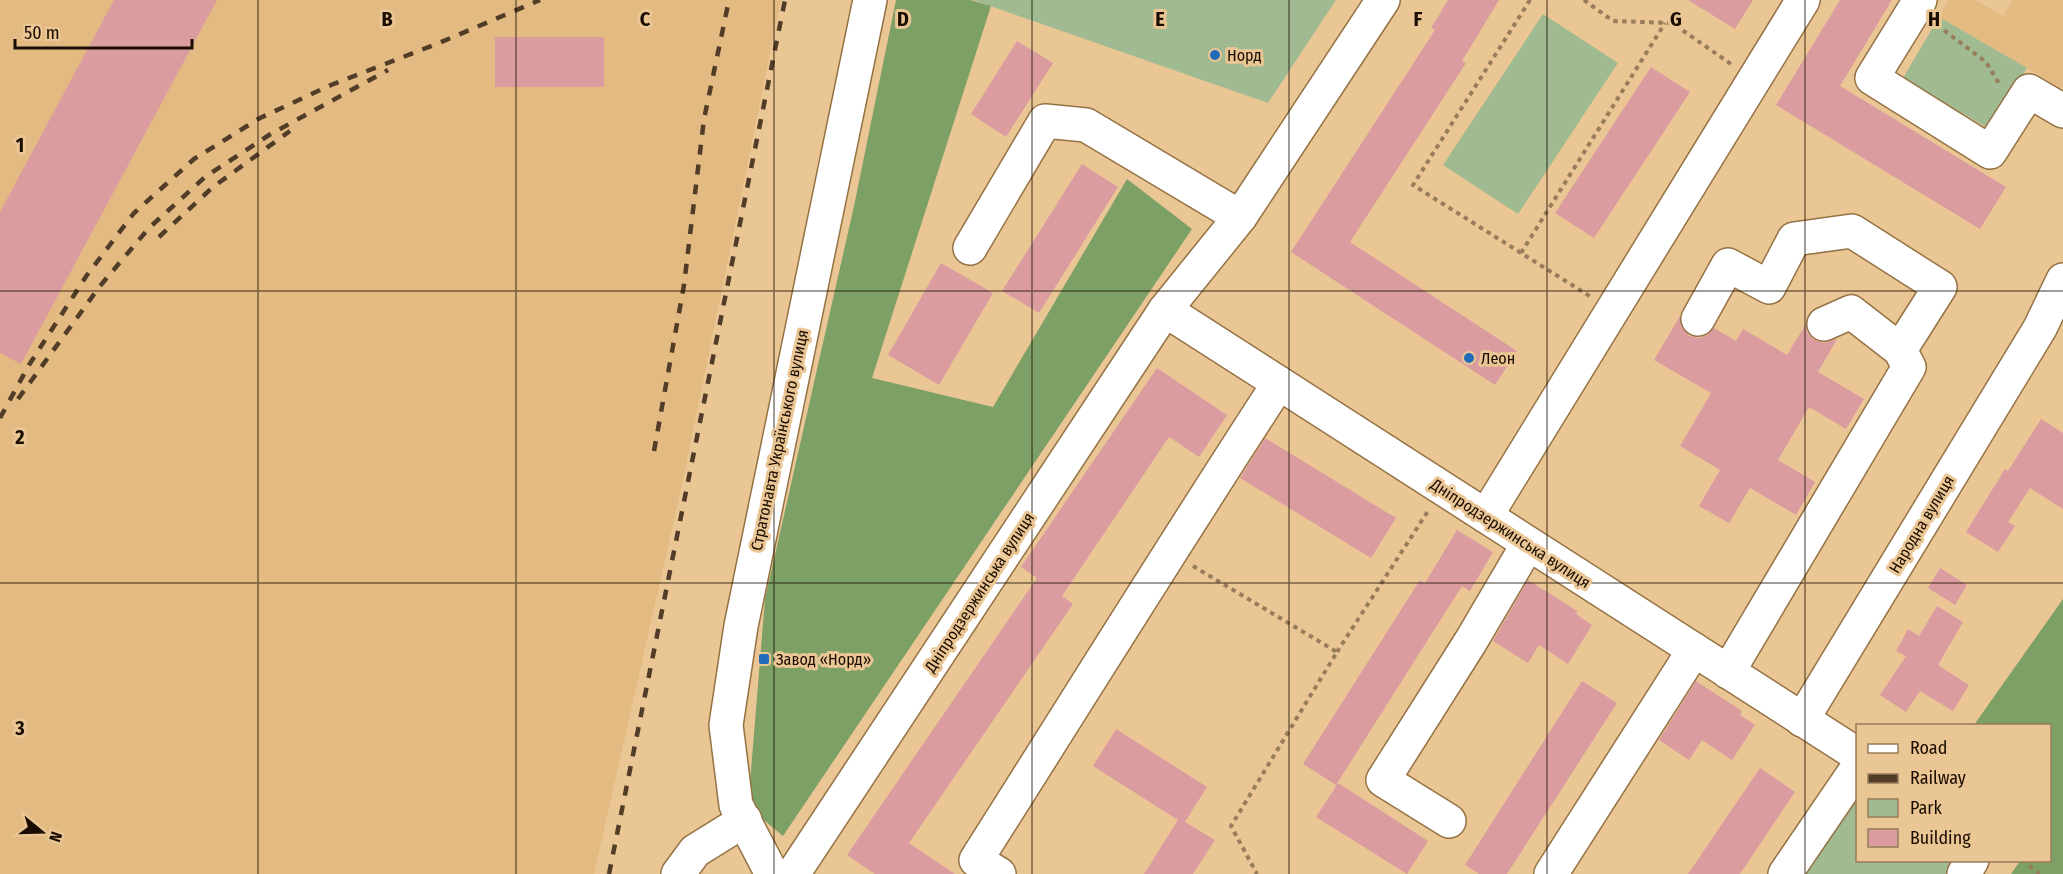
<svg xmlns="http://www.w3.org/2000/svg" width="2063" height="874" viewBox="0 0 2063 874" font-family="'Fira Sans Condensed',sans-serif">
<style>
.built{fill:#e3ba82}
.green{fill:#a0ba91}
.forest{fill:#7da067}
.building{fill:#db9ca0}
.lines{fill:none;stroke-linecap:round;stroke-linejoin:round}
.minor-casing{stroke:#947244;stroke-width:36}
.path{stroke:#987d5a;stroke-width:4;stroke-dasharray:4.5 4.5;stroke-linecap:butt}
.minor{stroke:#fff;stroke-width:33}
.rail{stroke:#503c27;stroke-width:4.5;stroke-dasharray:10 10;stroke-linecap:butt}
.grid{fill:none;stroke:#190c00;stroke-width:1.5;stroke-opacity:0.55}
.poi-dot{fill:#226aba;stroke:#ebc695;stroke-width:2}
.labels{text-anchor:middle;stroke-width:6;stroke-linejoin:round;paint-order:stroke}
.poi-label{font-size:16px;fill:#190c00;stroke:#ebc695;text-anchor:start}
.street-label{font-size:16px;fill:#190c00;stroke:#ebc695}
.grid-label{font-size:20px;text-anchor:middle;font-weight:bold;fill:#190c00;stroke:#ebc695;stroke-width:6;stroke-linejoin:round;paint-order:stroke}
</style>
<rect width="100%" height="100%" fill="#ebc695"/>
<g class="built">
<path d="M 0,0 L 781,0 L 682,485 L 594,874 L 0,874 Z"/>
<path d="M 1949,0 L 1975,0 L 2003,16 L 2013,0 L 2063,0 L 2063,89 L 1939,17 Z"/>
</g>
<g class="green">
<path d="M 973,0 L 1336,0 L 1268,103 Z"/>
<path d="M 1543,14 L 1618,63 L 1518,214 L 1443,165 Z"/>
<path d="M 1939,17 L 2027,68 L 1991,130 L 1903,78 Z"/>
<path d="M 1857,789 L 1858,860 L 1959,861 L 1950,874 L 1802,874 Z"/>
</g>
<g class="forest">
<path d="M 896,0 L 970,0 L 991,6 L 872,378 L 993,407 L 1127,179 L 1192,229 L 783,836 L 748,807 L 765,599 L 854,206 Z"/>
<path d="M 2063,599 L 2063,874 L 2011,874 L 2020,861 L 2050,860 L 2050,726 L 1974,725 Z"/>
</g>
<g class="building">
<path d="M 114,0 L 217,0 L 21,364 L 0,353 L 0,212 Z"/>
<path d="M 1448,0 L 1499,0 L 1462,61 L 1466,63 L 1350,242 L 1517,351 L 1495,385 L 1291,252 L 1435,30 L 1431,28 Z"/>
<path d="M 1688,0 L 1753,0 L 1735,29 Z"/>
<path d="M 1840,0 L 1892,0 L 1840,86 L 2006,187 L 1980,229 L 1776,105 Z"/>
<rect x="495" y="37" width="109" height="50"/>
<path d="M 1017,41 L 1053,63 L 1006,137 L 971,114 Z"/>
<path d="M 1651,67 L 1690,92 L 1594,238 L 1555,213 Z"/>
<path d="M 1082,164 L 1118,187 L 1039,313 L 1002,291 Z"/>
<path d="M 941,263 L 993,293 L 939,385 L 888,355 Z"/>
<path d="M 1680,316 L 1682,328 L 1689,336 L 1699,338 L 1707,335 L 1714,328 L 1736,341 L 1743,329 L 1787,355 L 1806,324 L 1807,332 L 1813,339 L 1823,343 L 1837,339 L 1818,372 L 1864,399 L 1846,429 L 1809,407 L 1778,460 L 1815,482 L 1796,515 L 1750,488 L 1729,523 L 1699,506 L 1720,470 L 1680,446 L 1711,393 L 1654,360 Z"/>
<path d="M 1157,368 L 1227,415 L 1199,457 L 1169,437 L 1062,596 L 1073,604 L 909,843 L 955,874 L 875,874 L 847,855 L 1037,578 L 1021,567 Z"/>
<path d="M 2041,419 L 2063,433 L 2063,509 L 2030,488 L 2008,522 L 2015,526 L 1998,552 L 1966,532 L 2005,469 L 2008,471 Z"/>
<path d="M 1265,438 L 1396,518 L 1371,558 L 1240,478 Z"/>
<path d="M 1457,530 L 1493,552 L 1470,591 L 1462,586 L 1336,785 L 1303,764 L 1420,580 L 1425,583 Z"/>
<path d="M 1940,568 L 1967,585 L 1955,605 L 1928,588 Z"/>
<path d="M 1528,580 L 1577,611 L 1576,614 L 1592,625 L 1568,664 L 1539,645 L 1528,663 L 1493,641 Z"/>
<path d="M 1937,606 L 1963,622 L 1938,665 L 1969,685 L 1953,711 L 1920,691 L 1906,712 L 1880,695 L 1906,656 L 1896,651 L 1908,629 L 1919,636 Z"/>
<path d="M 1582,681 L 1617,703 L 1507,874 L 1479,874 L 1465,865 Z"/>
<path d="M 1696,681 L 1742,711 L 1740,715 L 1755,725 L 1732,760 L 1702,740 L 1689,760 L 1659,740 Z"/>
<path d="M 1116,729 L 1207,787 L 1185,822 L 1215,840 L 1193,874 L 1144,874 L 1178,820 L 1093,766 Z"/>
<path d="M 1760,768 L 1795,792 L 1740,874 L 1688,874 Z"/>
<path d="M 1338,783 L 1428,841 L 1407,874 L 1316,817 Z"/>
</g>
<g class="lines">
<defs>
<g id="minor">
<path d="M 1920,0 L 1872,78 L 1990,152 L 2029,91 L 2063,111"/>
<path d="M 970,248 L 1045,121 L 1086,125 L 1240,217"/>
<path d="M 1165,310 L 1858,755"/>
<path d="M 1698,319 L 1728,265 L 1769,287 L 1794,239 L 1852,231 L 1940,287 L 1900,350"/>
<path d="M 1486,516 L 1803,0"/>
<path d="M 1728,672 L 1909,367 L 1900,350 L 1851,312 L 1824,324"/>
<path d="M 1802,720 L 2040,328 L 2063,280"/>
<path d="M 1449,821 L 1383,780 L 1471,641 L 1528,544"/>
<path d="M 678,874 L 695,851 L 745,820"/>
<path d="M 772,874 L 736,805 L 726,725 L 741,626 L 870,0"/>
<path d="M 793,874 L 1165,310 L 1240,217 L 1383,0"/>
<path d="M 999,874 L 976,860 C 1077,701 1176,541 1279,383"/>
<path d="M 1551,874 L 1694,650"/>
<path d="M 1785,874 L 1858,767"/>
<path d="M 1964,874 L 1972,860"/>
</g>
</defs>
<use href="#minor" class="minor-casing"/>
<g class="path">
<path d="M 1530,0 L 1413,185 L 1591,297"/>
<path d="M 1584,0 L 1613,21 L 1672,23 L 1731,64"/>
<path d="M 1937,25 L 1986,62 L 2000,85"/>
<path d="M 1521,253 L 1665,23"/>
<path d="M 1193,566 L 1337,652 L 1231,826 L 1257,874"/>
<path d="M 1337,652 L 1428,511"/>
<path d="M 2022,860 L 2040,874"/>
</g>
<use href="#minor" class="minor"/>
<g class="rail">
<path d="M 159,237 L 213,187 L 290,131"/>
<path d="M 18,399 L 100,286 L 149,228 L 205,177 L 269,135 L 388,70"/>
<path d="M 0,418 L 29,365 L 87,275 L 134,213 L 194,159 L 260,118 L 331,85 L 439,43 L 540,0"/>
<path d="M 654,451 L 684,285 L 704,119 L 729,0"/>
<path d="M 609,874 L 785,0"/>
</g>
</g>
<path class="grid" d="M 258,0 L 258,874M 516,0 L 516,874M 774,0 L 774,874M 1032,0 L 1032,874M 1289,0 L 1289,874M 1547,0 L 1547,874M 1805,0 L 1805,874M 0,291 L 2063,291M 0,583 L 2063,583"/>
<g class="poi-dot">
<circle cx="1215" cy="55" r="6"/>
<circle cx="1469" cy="358" r="6"/>
<rect x="758" y="653" width="12" height="12" rx="3"/>
</g>
<g class="labels">
<g class="poi-label">
<text x="1227" y="61">Норд</text>
<text x="1481" y="364">Леон</text>
<text x="776" y="665">Завод «Норд»</text>
</g>
<g class="street-label">
<text transform="translate(779 440) rotate(-78)" y="6">Стратонавта Українського вулиця</text>
<text transform="translate(1921 524) rotate(-59)" y="6">Народна вулиця</text>
<text transform="translate(1511 533) rotate(33)" y="6">Дніпродзержинська вулиця</text>
<text transform="translate(979 592) rotate(-57)" y="6">Дніпродзержинська вулиця</text>
</g>
</g>
<g class="grid-label">
<text x="387" y="26">B</text>
<text x="645" y="26">C</text>
<text x="903" y="26">D</text>
<text x="1160" y="26">E</text>
<text x="1418" y="26">F</text>
<text x="1676" y="26">G</text>
<text x="1934" y="26">H</text>
<text x="20" y="152">1</text>
<text x="20" y="444">2</text>
<text x="20" y="735">3</text>
</g>
<rect x="1856" y="724" width="195" height="138" fill="#ebc695" stroke="#977c59" stroke-width="1.5"/>
<rect x="1868" y="744" width="30" height="9" fill="#ffffff" stroke="#977c59" stroke-width="1.5"/>
<text x="1910" y="754" font-size="18" fill="#190c00">Road</text>
<rect x="1868" y="774" width="30" height="9" fill="#503c27" stroke="#977c59" stroke-width="1.5"/>
<text x="1910" y="784" font-size="18" fill="#190c00">Railway</text>
<rect x="1868" y="799" width="30" height="18" fill="#a0ba91" stroke="#977c59" stroke-width="1.5"/>
<text x="1910" y="814" font-size="18" fill="#190c00">Park</text>
<rect x="1868" y="829" width="30" height="18" fill="#db9ca0" stroke="#977c59" stroke-width="1.5"/>
<text x="1910" y="844" font-size="18" fill="#190c00">Building</text>
<g transform="translate(42 832) rotate(109)" stroke="#ebc695" stroke-width="4.5" paint-order="stroke">
<path d="M0-4.5L10 22L0 15L-10 22Z" fill="#190c00"/>
<text y="-9" font-size="16" font-weight="bold" text-anchor="middle" fill="#190c00">N</text>
</g>
<path d="M15 39v9h177v-9" fill="none" stroke="#190c00" stroke-width="3"/>
<text x="24" y="39" font-size="18" fill="#190c00" stroke="#ebc695" stroke-width="4.5" paint-order="stroke">50 m</text>
</svg>
